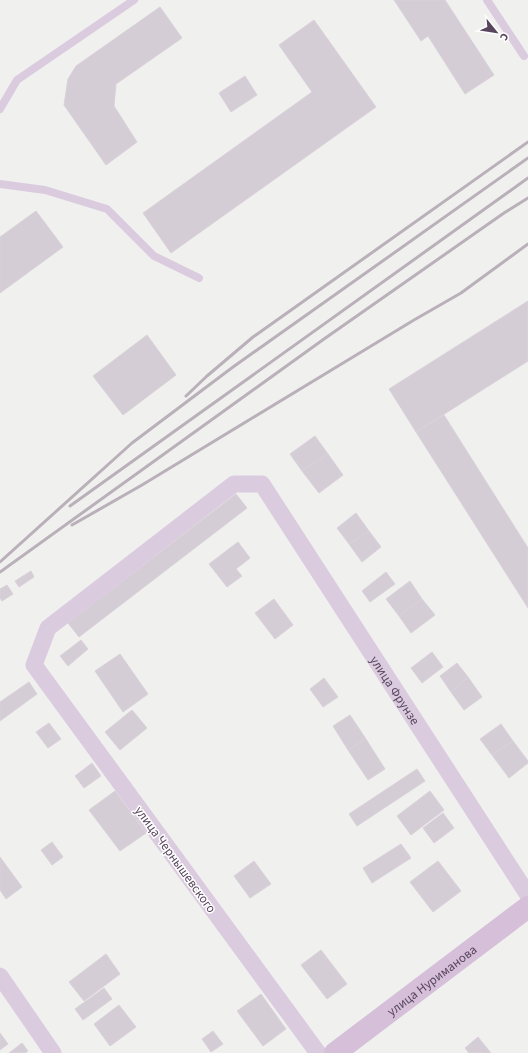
<svg xmlns="http://www.w3.org/2000/svg" width="528" height="1053" viewBox="0 0 528 1053" font-family="'Source Sans 3',sans-serif">
<style>
.building{fill:#d5cdd6;stroke:#dad1da}
.lines{fill:none;stroke-linecap:round;stroke-linejoin:round}
.service{stroke:#dbcbdf;stroke-width:8}
.minor{stroke:#dbcbdf;stroke-width:17}
.secondary{stroke:#d5bfd9;stroke-width:22}
.rail{stroke:#b9b0b9;stroke-width:3}
.labels{text-anchor:middle;stroke-width:3;stroke-linejoin:round;paint-order:stroke}
.street-label{font-size:13px;fill:#58455d;stroke:#fff}
</style>
<rect width="100%" height="100%" fill="#f0f1ee"/>
<g class="building">
<path d="M 394,0 L 445,0 L 494,75 L 465,94 L 428,36 L 421,41 Z"/>
<path d="M 160,7 L 182,38 L 116,84 L 114,106 L 137,142 L 106,165 L 64,105 L 68,79 L 76,66 Z"/>
<path d="M 314,20 L 376,107 L 171,253 L 143,213 L 312,92 L 279,45 Z"/>
<path d="M 245,76 L 257,95 L 231,112 L 219,93 Z"/>
<path d="M 36,211 L 63,247 L 0,293 L 0,237 Z"/>
<path d="M 528,301 L 528,361 L 416,432 L 389,389 Z"/>
<path d="M 147,335 L 176,375 L 123,415 L 93,376 Z"/>
<path d="M 444,415 L 528,548 L 528,608 L 416,432 Z"/>
<path d="M 315,436 L 328,454 L 302,471 L 290,454 Z"/>
<path d="M 328,454 L 343,475 L 319,493 L 302,471 Z"/>
<path d="M 236,494 L 247,508 L 79,637 L 68,623 Z"/>
<path d="M 356,513 L 369,531 L 349,544 L 337,528 Z"/>
<path d="M 369,531 L 381,547 L 362,562 L 349,544 Z"/>
<path d="M 238,542 L 250,558 L 236,569 L 242,576 L 227,587 L 209,564 Z"/>
<path d="M 31,571 L 34,577 L 19,587 L 15,581 Z"/>
<path d="M 386,572 L 395,584 L 370,602 L 362,591 Z"/>
<path d="M 410,581 L 422,599 L 399,616 L 386,599 Z"/>
<path d="M 7,585 L 13,594 L 2,601 L 0,598 L 0,589 Z"/>
<path d="M 274,599 L 293,625 L 275,639 L 255,613 Z"/>
<path d="M 422,599 L 435,615 L 411,633 L 399,616 Z"/>
<path d="M 81,640 L 88,649 L 68,666 L 60,656 Z"/>
<path d="M 432,652 L 443,667 L 422,683 L 411,668 Z"/>
<path d="M 120,654 L 148,694 L 123,712 L 95,671 Z"/>
<path d="M 457,663 L 468,677 L 451,692 L 440,676 Z"/>
<path d="M 468,677 L 482,697 L 464,710 L 451,692 Z"/>
<path d="M 324,678 L 338,697 L 323,707 L 310,689 Z"/>
<path d="M 29,682 L 37,694 L 0,721 L 0,702 Z"/>
<path d="M 132,710 L 147,728 L 120,750 L 105,732 Z"/>
<path d="M 350,715 L 366,739 L 348,750 L 333,726 Z"/>
<path d="M 49,723 L 61,739 L 48,748 L 36,732 Z"/>
<path d="M 501,724 L 513,741 L 492,755 L 480,739 Z"/>
<path d="M 366,739 L 385,769 L 368,780 L 348,750 Z"/>
<path d="M 513,741 L 528,761 L 528,763 L 509,778 L 492,755 Z"/>
<path d="M 92,763 L 101,776 L 84,788 L 75,776 Z"/>
<path d="M 417,769 L 425,781 L 357,826 L 349,814 Z"/>
<path d="M 115,791 L 146,833 L 120,851 L 89,810 Z"/>
<path d="M 430,791 L 444,810 L 411,835 L 397,816 Z"/>
<path d="M 443,813 L 454,828 L 434,843 L 423,828 Z"/>
<path d="M 52,842 L 63,857 L 52,865 L 41,850 Z"/>
<path d="M 401,844 L 411,858 L 372,883 L 363,868 Z"/>
<path d="M 0,857 L 22,887 L 6,899 L 0,890 Z"/>
<path d="M 254,861 L 271,884 L 250,898 L 234,876 Z"/>
<path d="M 438,861 L 461,891 L 433,912 L 410,882 Z"/>
<path d="M 321,950 L 347,984 L 327,999 L 301,965 Z"/>
<path d="M 106,954 L 120,974 L 84,1001 L 69,982 Z"/>
<path d="M 104,988 L 112,999 L 83,1020 L 75,1009 Z"/>
<path d="M 261,994 L 286,1029 L 263,1046 L 237,1011 Z"/>
<path d="M 119,1005 L 136,1027 L 110,1046 L 94,1024 Z"/>
<path d="M 213,1031 L 223,1044 L 211,1052 L 202,1039 Z"/>
<path d="M 0,1033 L 8,1044 L 0,1050 Z"/>
<path d="M 478,1037 L 491,1053 L 469,1053 L 465,1048 Z"/>
<path d="M 22,1043 L 28,1051 L 25,1053 L 9,1053 Z"/>
</g>
<g class="lines">
<g class="service">
<path d="M 487,0 L 524,56"/>
<path d="M 0,109 L 17,80 L 134,0"/>
<path d="M 0,184 L 45,190 L 107,209 L 154,256 L 199,278"/>
</g>
<g class="minor">
<path d="M 0,976 L 53,1053"/>
<path id="s1" d="M 318,1053 L 34,665 L 48,628 L 234,484 L 262,484 L 528,895"/>
</g>
<path class="secondary" id="s2" d="M 335,1053 L 528,907"/>
<g class="rail">
<path d="M 186,396 L 207,376 L 253,337 L 528,142"/>
<path d="M 70,506 L 528,178"/>
<path d="M 72,525 L 142,485 L 414,320 L 461,293 L 528,244"/>
<path d="M 0,562 L 132,443 L 233,367 L 528,158"/>
<path d="M 0,572 L 324,339 L 504,213 L 528,198"/>
</g>
</g>
<g class="labels">
<g class="street-label">
<text dy="5" stroke="none"><textPath href="#s1" startOffset="1029">улица Фрунзе</textPath></text>
<text transform="translate(176 859) rotate(54)" y="5">улица Чернышевского</text>
<text dy="5" stroke="none"><textPath href="#s2" startOffset="121">улица Нуриманова</textPath></text>
</g>
</g>
<g transform="translate(496 32) rotate(120)" stroke="#ffffff" stroke-width="3" paint-order="stroke">
<path d="M0-3L7 15L0 10L-7 15Z" fill="#58455d"/>
<text y="-6" font-size="11" font-weight="bold" text-anchor="middle" fill="#58455d">С</text>
</g>
</svg>
